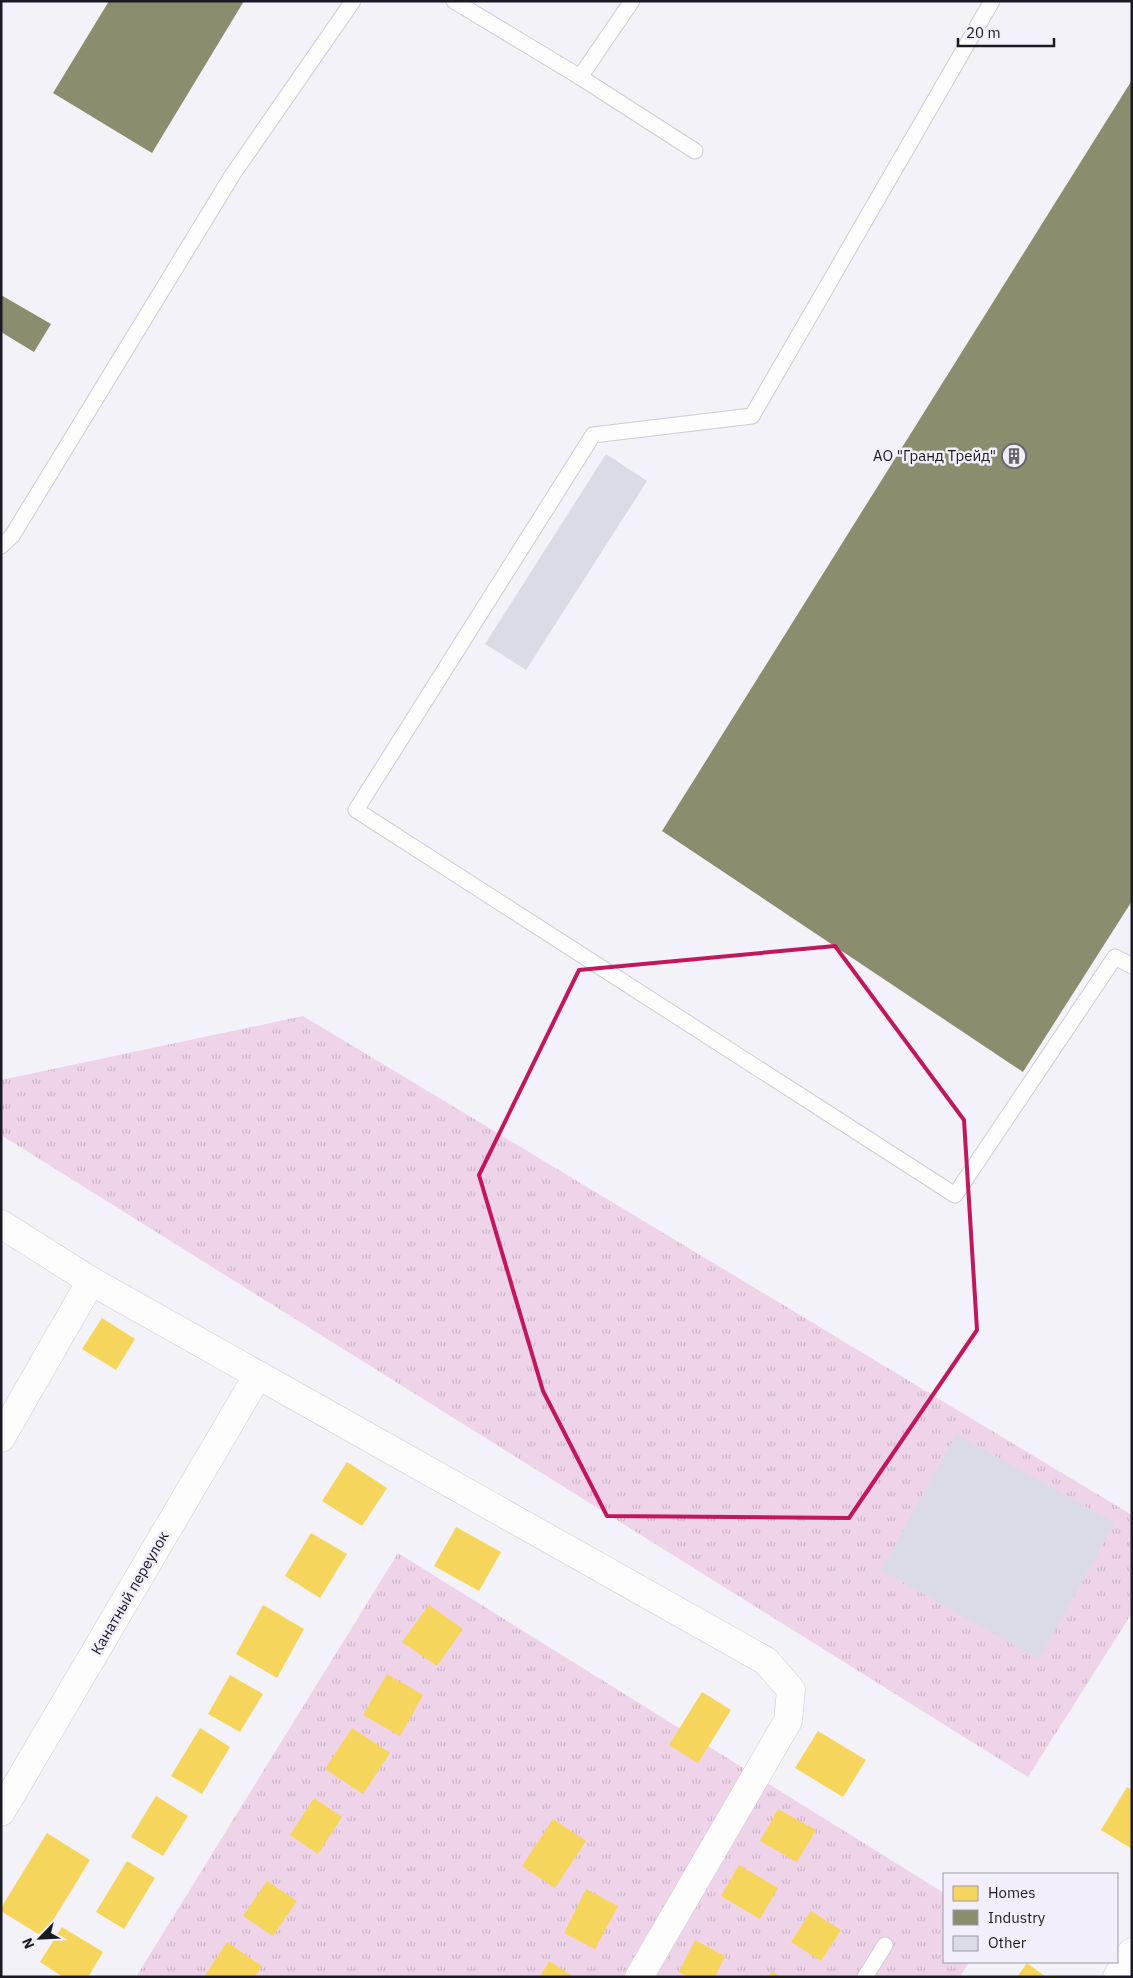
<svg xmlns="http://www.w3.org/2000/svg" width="1133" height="1978" viewBox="0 0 1133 1978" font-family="'IBM Plex Sans',sans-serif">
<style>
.grass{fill:url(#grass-tufts)}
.homes{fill:#f6d55c}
.industry{fill:#8c8c6e}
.building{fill:#dadbe4}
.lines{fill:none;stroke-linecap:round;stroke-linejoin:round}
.service-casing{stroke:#cdcbd4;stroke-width:17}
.minor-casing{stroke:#cdcbd4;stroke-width:29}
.service{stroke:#fdfdfe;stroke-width:15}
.minor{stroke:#fdfdfe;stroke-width:28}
.marked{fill:none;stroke:#c2185b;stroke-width:4;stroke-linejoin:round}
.labels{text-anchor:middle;stroke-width:5;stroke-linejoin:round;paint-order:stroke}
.poi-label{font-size:15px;fill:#1b1923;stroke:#f2effb;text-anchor:end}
.street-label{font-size:15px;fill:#1b1923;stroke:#f2effb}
</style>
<defs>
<pattern id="grass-tufts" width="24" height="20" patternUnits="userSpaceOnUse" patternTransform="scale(1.25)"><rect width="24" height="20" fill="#efd4e9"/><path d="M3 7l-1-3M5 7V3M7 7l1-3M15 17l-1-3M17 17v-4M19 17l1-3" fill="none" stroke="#ccb5c8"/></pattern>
</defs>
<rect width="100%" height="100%" fill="#f3f2f8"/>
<g class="grass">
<path d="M 303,1016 L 1132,1515 L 1132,1613 L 1028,1777 L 1,1135 L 1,1080 Z"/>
<path d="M 398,1553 L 944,1893 L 944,1962 L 969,1962 L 960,1977 L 136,1977 Z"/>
</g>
<g class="homes">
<path d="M 102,1318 L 135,1339 L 116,1370 L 82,1349 Z"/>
<path d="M 347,1462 L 387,1488 L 362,1526 L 322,1501 Z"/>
<path d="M 456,1527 L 501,1552 L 479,1591 L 434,1566 Z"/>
<path d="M 311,1533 L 347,1554 L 320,1598 L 285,1576 Z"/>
<path d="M 263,1605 L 304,1629 L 277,1678 L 236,1654 Z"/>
<path d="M 429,1605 L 463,1629 L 437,1666 L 402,1642 Z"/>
<path d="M 387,1674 L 423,1695 L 400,1736 L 363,1715 Z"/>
<path d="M 230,1675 L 263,1694 L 240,1732 L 208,1714 Z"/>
<path d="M 702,1692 L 731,1710 L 698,1763 L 669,1745 Z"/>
<path d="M 200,1728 L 230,1747 L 202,1794 L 171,1776 Z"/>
<path d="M 352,1728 L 390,1753 L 363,1794 L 325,1769 Z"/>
<path d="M 818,1731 L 866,1760 L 843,1797 L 795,1768 Z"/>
<path d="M 1127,1787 L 1132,1790 L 1132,1849 L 1101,1830 Z"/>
<path d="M 156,1796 L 188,1816 L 163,1856 L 131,1837 Z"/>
<path d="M 314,1798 L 342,1817 L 318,1854 L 290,1835 Z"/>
<path d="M 778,1809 L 816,1830 L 797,1862 L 760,1841 Z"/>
<path d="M 553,1819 L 586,1841 L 555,1888 L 522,1866 Z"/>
<path d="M 47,1833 L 90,1860 L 43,1937 L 1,1911 L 1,1908 Z"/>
<path d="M 127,1861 L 155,1878 L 124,1929 L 96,1912 Z"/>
<path d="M 739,1865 L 778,1888 L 760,1919 L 721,1896 Z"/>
<path d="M 267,1881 L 297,1901 L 273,1936 L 243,1916 Z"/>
<path d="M 586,1889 L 618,1906 L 595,1949 L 564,1933 Z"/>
<path d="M 811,1911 L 841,1930 L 821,1961 L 791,1942 Z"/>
<path d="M 62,1927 L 103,1952 L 88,1977 L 63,1977 L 40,1962 Z"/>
<path d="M 695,1940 L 725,1956 L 715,1977 L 689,1977 L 679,1972 Z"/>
<path d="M 227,1942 L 262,1966 L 255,1977 L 204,1977 Z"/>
<path d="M 549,1961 L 574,1977 L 540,1977 Z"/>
<path d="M 1027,1963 L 1046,1977 L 1017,1977 Z"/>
<path d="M 772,1971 L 781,1977 L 768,1977 Z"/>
</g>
<g class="industry">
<path d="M 109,1 L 244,1 L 152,153 L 53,93 Z"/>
<path d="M 1132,80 L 1132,901 L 1023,1072 L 662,831 Z"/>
<path d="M 1,295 L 51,324 L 34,352 L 1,332 Z"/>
</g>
<g class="building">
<path d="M 606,454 L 647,481 L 526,670 L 485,644 Z"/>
<path d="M 956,1434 L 1115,1523 L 1039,1659 L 881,1570 Z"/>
</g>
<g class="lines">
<defs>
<g id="service">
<path d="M 454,1 L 580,77 L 695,151"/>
<path d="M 992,1 L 752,416 L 593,435 L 356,810 L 955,1195 L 1115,957 L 1132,966"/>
<path d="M 580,77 L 632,1"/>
<path d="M 1,546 L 12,536 L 233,174 L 353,1"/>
<path d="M 865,1977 L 885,1945"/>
</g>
<g id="minor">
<path d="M 1,1224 L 91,1281 L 766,1661 L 791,1690 L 788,1721 L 639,1977"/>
<path d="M 1,1438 L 91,1281"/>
<path d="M 1,1812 L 258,1375"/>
<path d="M 1117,1977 L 1132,1952"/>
</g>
</defs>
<use href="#service" class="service-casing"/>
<use href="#minor" class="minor-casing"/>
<use href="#service" class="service"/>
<use href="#minor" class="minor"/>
</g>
<path class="marked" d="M 835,946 L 964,1120 L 977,1330 L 849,1518 L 607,1516 L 543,1391 L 479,1175 L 579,970 Z"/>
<defs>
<symbol id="building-ring" viewBox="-11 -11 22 22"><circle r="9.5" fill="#f2effb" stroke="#67656e" stroke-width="1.5"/><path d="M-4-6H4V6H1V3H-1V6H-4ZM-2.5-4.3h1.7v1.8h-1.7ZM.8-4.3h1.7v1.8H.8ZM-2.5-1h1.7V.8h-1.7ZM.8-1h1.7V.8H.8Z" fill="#67656e"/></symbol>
</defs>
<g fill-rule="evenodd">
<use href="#building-ring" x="1000" y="442" width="28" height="28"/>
</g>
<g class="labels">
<g class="poi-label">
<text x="996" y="461">АО "Гранд Трейд"</text>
</g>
<g class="street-label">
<text transform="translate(130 1593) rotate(-60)" y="5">Канатный переулок</text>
</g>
</g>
<rect width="1133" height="1978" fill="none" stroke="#1b1923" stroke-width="5"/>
<rect x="943" y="1873" width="175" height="90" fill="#f2effb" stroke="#9c99a5"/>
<rect x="953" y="1886" width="25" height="15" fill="#f6d55c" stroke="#9c99a5"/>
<text x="988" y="1898" font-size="15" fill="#1b1923">Homes</text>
<rect x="953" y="1910" width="25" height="15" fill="#8c8c6e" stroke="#9c99a5"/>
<text x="988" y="1923" font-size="15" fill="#1b1923">Industry</text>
<rect x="953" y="1936" width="25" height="15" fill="#dadbe4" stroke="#9c99a5"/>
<text x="988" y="1948" font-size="15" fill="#1b1923">Other</text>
<g transform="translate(40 1938) rotate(246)" stroke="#f2effb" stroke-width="4" paint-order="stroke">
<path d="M0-4L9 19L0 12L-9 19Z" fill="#1b1923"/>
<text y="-8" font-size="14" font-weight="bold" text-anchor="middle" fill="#1b1923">N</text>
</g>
<path d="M958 38v8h96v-8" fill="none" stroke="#1b1923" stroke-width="2.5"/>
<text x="966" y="38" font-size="15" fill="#1b1923" stroke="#f2effb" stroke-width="4" paint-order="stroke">20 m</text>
</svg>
